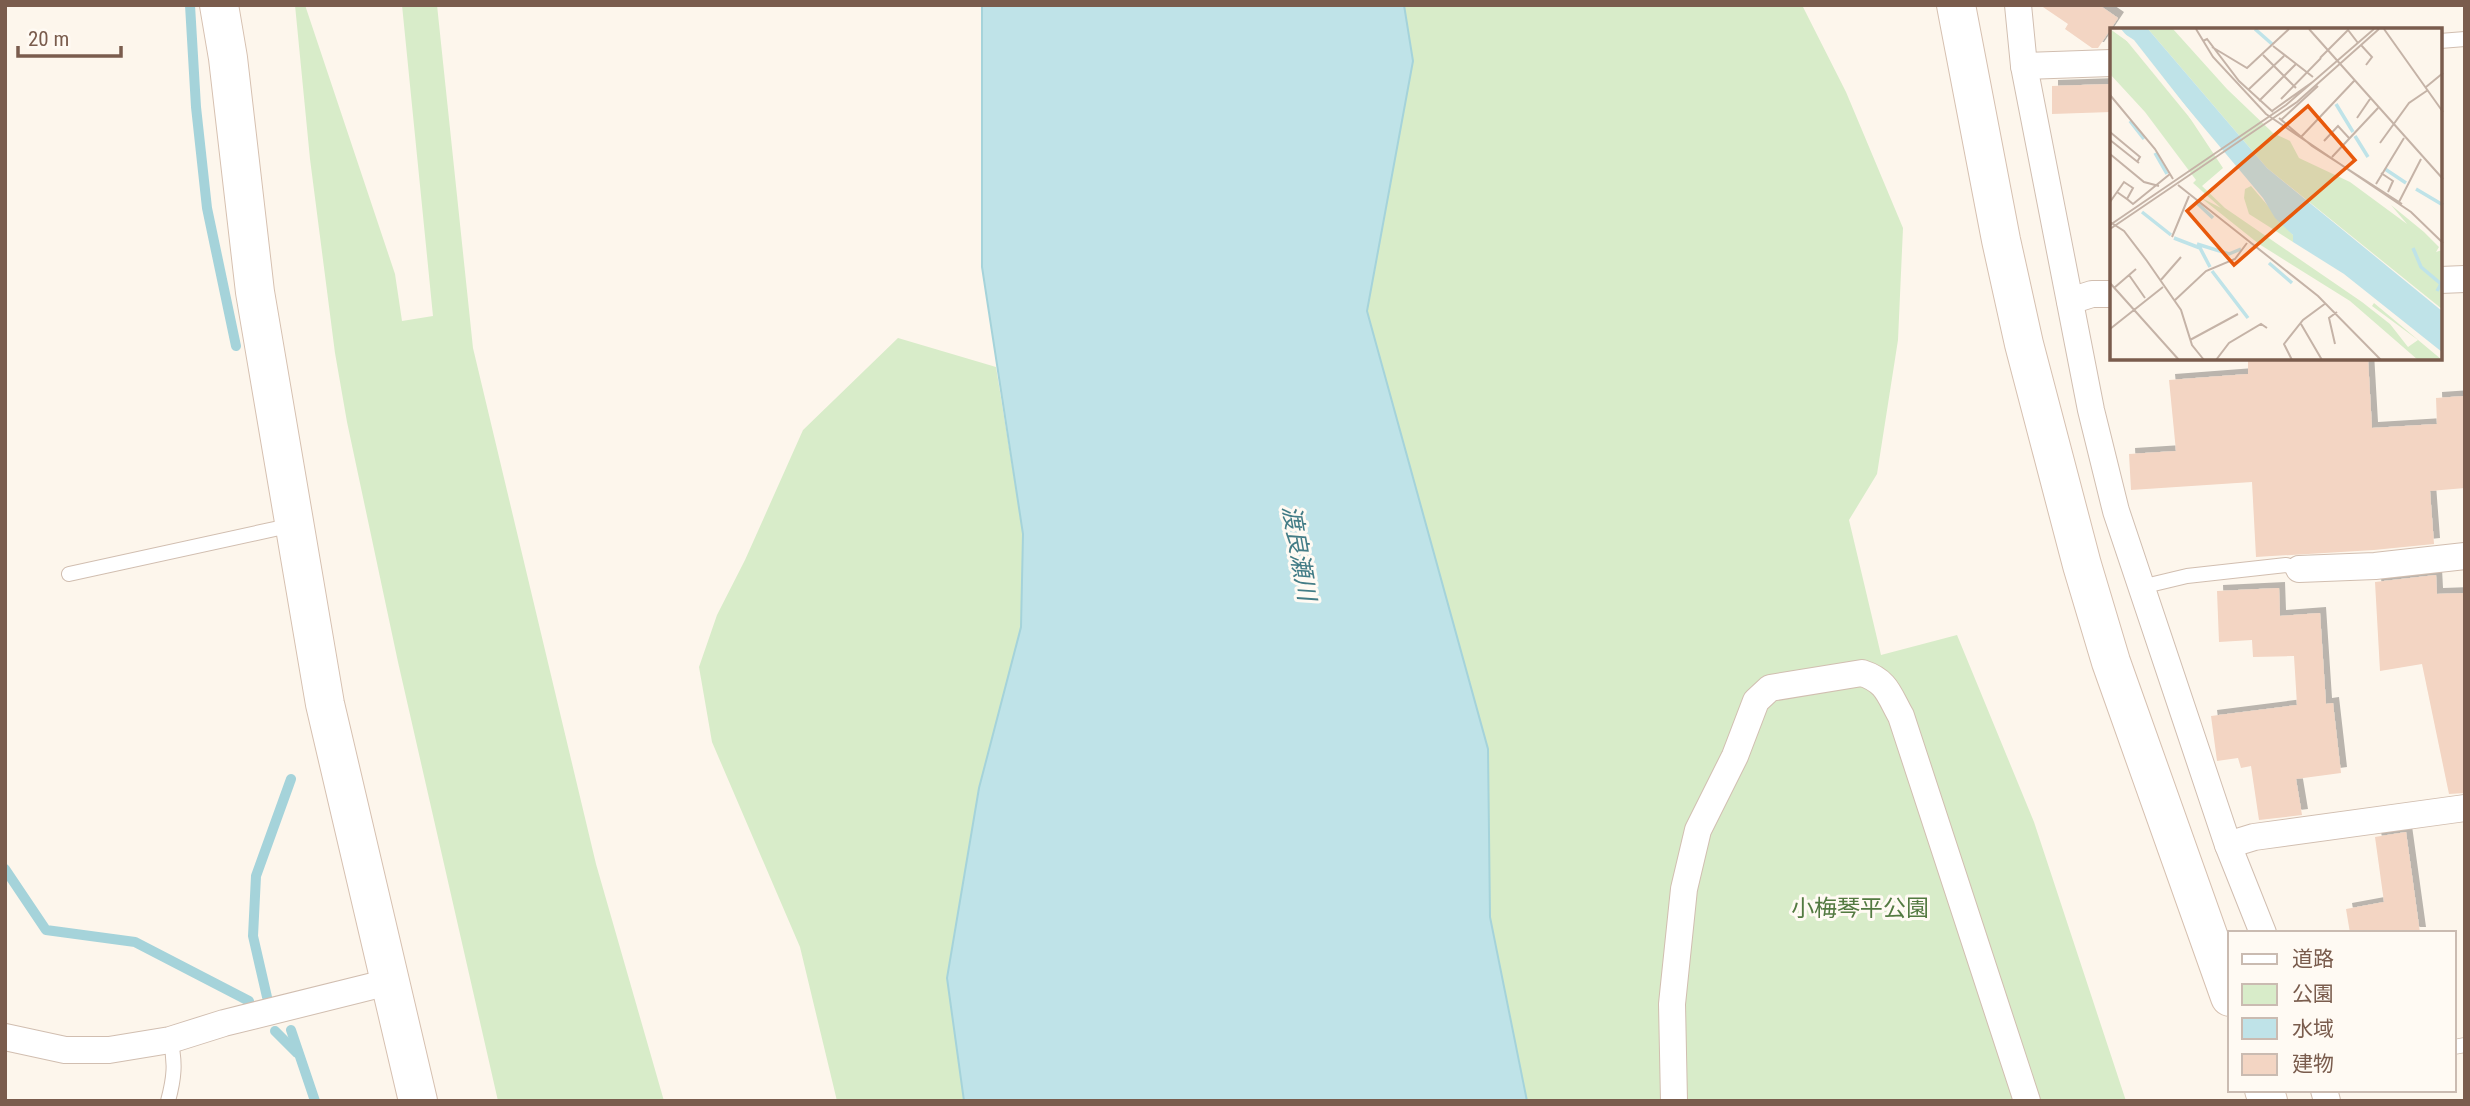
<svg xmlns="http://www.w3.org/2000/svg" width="2470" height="1106" viewBox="0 0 2470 1106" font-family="'Roboto Condensed','Noto Sans JP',sans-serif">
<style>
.green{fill:#d8ecc9}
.water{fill:#bfe3e8;stroke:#a5d3da;stroke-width:2}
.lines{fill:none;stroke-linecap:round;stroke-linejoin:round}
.stream{stroke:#a5d3da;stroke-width:10}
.building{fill:#f3d5c3;filter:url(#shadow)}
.lane-casing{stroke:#d1beb0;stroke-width:16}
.street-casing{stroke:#d1beb0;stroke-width:28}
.secondary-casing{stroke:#d6c0b0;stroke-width:40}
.lane{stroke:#fff;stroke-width:14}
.street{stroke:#fff;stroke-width:26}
.secondary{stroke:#fff;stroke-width:38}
.labels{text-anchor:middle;stroke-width:6;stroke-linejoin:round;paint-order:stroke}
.park-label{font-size:23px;fill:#537a41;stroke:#fffaf3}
.water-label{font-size:24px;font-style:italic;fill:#437c86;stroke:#fffaf3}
.inset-river{fill:none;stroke:#bfe3e8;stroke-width:3.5}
.inset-road{fill:none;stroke:#c5b3a7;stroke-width:2}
.view{fill:#e8590c;fill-opacity:0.15;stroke:#e8590c;stroke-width:3.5}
.inset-edge{fill:none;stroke:#7a5c4d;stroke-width:3.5}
</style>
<defs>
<filter id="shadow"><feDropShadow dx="6" dy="-6" stdDeviation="0" flood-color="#0004"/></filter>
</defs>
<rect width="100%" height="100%" fill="#fdf6ec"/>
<g class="green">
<path d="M 295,5 L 305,5 L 395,274 L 402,321 L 433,316 L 402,5 L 437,5 L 473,348 L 596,864 L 664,1101 L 498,1101 L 398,662 L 347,422 L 335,353 L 310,159 Z"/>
<path d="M 1404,5 L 1802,5 L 1846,92 L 1903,228 L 1898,340 L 1877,474 L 1849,520 L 1881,655 L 1957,635 L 2034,822 L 2126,1101 L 1527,1101 L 1490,917 L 1488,749 L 1367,311 L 1413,61 Z"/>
<path d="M 898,338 L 996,367 L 1023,534 L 1021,626 L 979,788 L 947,978 L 964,1101 L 837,1101 L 800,947 L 712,742 L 699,667 L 717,615 L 745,560 L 803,430 Z"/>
</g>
<path class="water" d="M 982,5 L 1404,5 L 1413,61 L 1367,311 L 1488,749 L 1490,917 L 1527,1101 L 964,1101 L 947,978 L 979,788 L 1021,627 L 1023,534 L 982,267 Z"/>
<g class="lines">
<g class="stream">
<path d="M 190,5 L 196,107 L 207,208 L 236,346"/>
<path d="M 5,869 L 46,930 L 135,942 L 249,1001"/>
<path d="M 267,997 L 253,936 L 256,876 L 291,779"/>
<path d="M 291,1030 L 315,1101"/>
<path d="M 275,1031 L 297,1053"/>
</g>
</g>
<g class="building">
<path d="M 2040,5 L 2099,5 L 2118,18 L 2098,48 L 2092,48 L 2065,29 L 2068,24 Z"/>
<path d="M 2111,84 L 2111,112 L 2052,114 L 2052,86 Z"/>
<path d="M 2248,359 L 2368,359 L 2372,428 L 2437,424 L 2436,398 L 2465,396 L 2465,488 L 2430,491 L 2434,544 L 2374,550 L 2256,557 L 2252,482 L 2131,490 L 2129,454 L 2176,451 L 2169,380 L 2248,374 Z"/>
<path d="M 2436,575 L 2437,594 L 2465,593 L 2465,793 L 2449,794 L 2422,664 L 2380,671 L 2375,582 Z"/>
<path d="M 2279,588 L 2280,616 L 2320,613 L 2326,704 L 2333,703 L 2341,773 L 2296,779 L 2302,815 L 2259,820 L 2251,766 L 2241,768 L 2238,758 L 2217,761 L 2211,716 L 2297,705 L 2294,656 L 2253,657 L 2252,640 L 2219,642 L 2217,591 Z"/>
<path d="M 2406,832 L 2420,933 L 2350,933 L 2346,909 L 2384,902 L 2375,837 Z"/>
</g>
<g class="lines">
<defs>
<g id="lane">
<path d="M 2440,41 L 2465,39"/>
<path d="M 69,574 L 293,525"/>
<path d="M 2141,587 L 2187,576 L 2286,565 L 2299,569"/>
<path d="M 2454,1047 L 2465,1045"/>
<path d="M 168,1101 C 174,1079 176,1062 170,1040"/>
</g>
<g id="street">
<path d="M 2018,5 L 2024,66 L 2091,410 L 2116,511 L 2228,845 L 2263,933"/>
<path d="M 2024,66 L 2111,63"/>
<path d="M 2440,280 L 2465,279"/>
<path d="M 2070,301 L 2092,294 L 2111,294"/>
<path d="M 2299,569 L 2375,566 L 2465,556"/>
<path d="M 2228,845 L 2254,837 L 2465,808"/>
<path d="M 5,1037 L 65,1050 L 109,1050 L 170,1040 L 224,1023 L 389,982"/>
<path d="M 2324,1090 L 2327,1101"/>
<path d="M 1674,1101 L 1672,1004 L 1684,889 L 1698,830 L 1735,756 L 1756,701 L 1770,688 L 1862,673 C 1887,681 1889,695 1901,716 L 2027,1101"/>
</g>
<g id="secondary">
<path d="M 219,5 L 228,58 L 255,292 L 325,704 L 418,1101"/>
<path d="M 1956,5 L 2001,240 L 2024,344 L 2082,565 L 2111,662 L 2230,997"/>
<path d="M 2264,1090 L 2268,1101"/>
</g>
</defs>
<use href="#lane" class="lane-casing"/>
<use href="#street" class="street-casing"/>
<use href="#secondary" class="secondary-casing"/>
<use href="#lane" class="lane"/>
<use href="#street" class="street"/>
<use href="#secondary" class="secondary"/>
</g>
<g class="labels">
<g class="park-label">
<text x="1860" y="916">小梅琴平公園</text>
</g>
<g class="water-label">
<text transform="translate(1299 553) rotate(80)" y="8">渡良瀬川</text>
</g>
</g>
<g transform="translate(2110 28)">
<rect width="332" height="332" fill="#fdf6ec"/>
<path d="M 0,1 L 21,16 L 68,72 L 113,140 L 92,158 L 115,180 L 252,274 L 280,296 L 298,319 L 308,312 L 262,278 L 264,275 L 332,332 L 308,332 L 240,273 L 149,216 L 90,169 L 111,180 L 83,155 L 86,152 L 35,84 L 0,46 ZM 38,1 L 63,1 L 117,61 L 163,105 L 180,113 L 189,130 L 240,154 L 297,196 L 281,177 L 314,204 L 329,219 L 326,224 L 332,222 L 332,281 L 157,140 ZM 141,158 L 183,207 L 183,214 L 139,186 L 134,170 L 135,161 Z" fill="#d8ecc9"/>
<path d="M 11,1 L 38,1 L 157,140 L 332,283 L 332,324 L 234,246 L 183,214 L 183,207 L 165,190 L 153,170 Z" fill="#bfe3e8"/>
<path d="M 7,1 L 24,12 L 96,104 L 93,106 Z" fill="#fdf6ec"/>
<path class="inset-river" d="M 145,1 L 162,16M 226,76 L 243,104M 20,93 L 34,111M 245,108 L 258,129M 45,125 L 57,146M 275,141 L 296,155M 306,161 L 333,177M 86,174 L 103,190M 32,184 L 61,207M 64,210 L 90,220 L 100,239M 87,216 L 119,226 L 131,221M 303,220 L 311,239 L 331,256 L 327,263M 159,235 L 182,255M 102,243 L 138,290"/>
<path class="inset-road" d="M 86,1 L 103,29 L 156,86 L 301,184 L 333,215M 199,1 L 333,151M 274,1 L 333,84M 93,13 L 97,11 L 129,53 L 163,84M 251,17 L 262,29 L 256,37M 163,18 L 203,49M 102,19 L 137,40 L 179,1M 153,27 L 186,60M 210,30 L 238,2 L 248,15M 316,59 L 333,45M 138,62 L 174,28M 0,67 L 45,121 L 63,151M 171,71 L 211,30M 149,73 L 186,36M 162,83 L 204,53M 169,90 L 202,118 L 292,176M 247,90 L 260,71M 171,92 L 208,58M 0,104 L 30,129 L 27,134M 191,109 L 244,53M 0,112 L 29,135M 214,113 L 228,98 L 239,110M 270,115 L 299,75 L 318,62M 0,126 L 34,154 L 49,158M 222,129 L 268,80M 271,145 L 283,153 L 278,164M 266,156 L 294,110M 68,157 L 208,268 L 271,332M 17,171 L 23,176 L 60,146M 0,174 L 14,154 L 23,160 L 17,171 L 7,164M 289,174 L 311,131M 0,194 L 14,203 L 37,233 L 71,282 L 82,317 L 94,332M 0,197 L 176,77 L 264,1M 0,201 L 187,74 L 269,1M 62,209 L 79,168M 19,247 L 35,270M 50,253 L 71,229M 0,255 L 69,332M 4,260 L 26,241M 64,273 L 96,243 L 125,231 L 137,215M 191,296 L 212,332M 0,301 L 53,259M 80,312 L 128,286M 225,316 L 219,290 L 227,284M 106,332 L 119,315 L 151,296 L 157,300M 182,332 L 174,316 L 193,292 L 216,275"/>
<path class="view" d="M 198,78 L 245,132 L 124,237 L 77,183 Z"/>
<rect width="332" height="332" class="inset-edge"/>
</g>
<rect width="2470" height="1106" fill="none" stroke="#7a5c4d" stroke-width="14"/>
<rect x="2228" y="931" width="228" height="161" fill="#fffaf3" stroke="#cabbb1" stroke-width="2"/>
<rect x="2242" y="954" width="35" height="10" fill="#ffffff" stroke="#cabbb1" stroke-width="2"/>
<text x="2292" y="966" font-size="21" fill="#7a5c4d">道路</text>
<rect x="2242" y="984" width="35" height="21" fill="#d8ecc9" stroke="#cabbb1" stroke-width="2"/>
<text x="2292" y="1001" font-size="21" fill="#7a5c4d">公園</text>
<rect x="2242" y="1018" width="35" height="21" fill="#bfe3e8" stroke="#cabbb1" stroke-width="2"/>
<text x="2292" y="1036" font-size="21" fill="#7a5c4d">水域</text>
<rect x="2242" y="1054" width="35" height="21" fill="#f3d5c3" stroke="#cabbb1" stroke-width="2"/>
<text x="2292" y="1071" font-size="21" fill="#7a5c4d">建物</text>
<path d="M18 46v10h103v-10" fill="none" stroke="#7a5c4d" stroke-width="3.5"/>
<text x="28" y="46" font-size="21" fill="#7a5c4d" stroke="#fffaf3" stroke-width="5" paint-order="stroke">20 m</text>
</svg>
